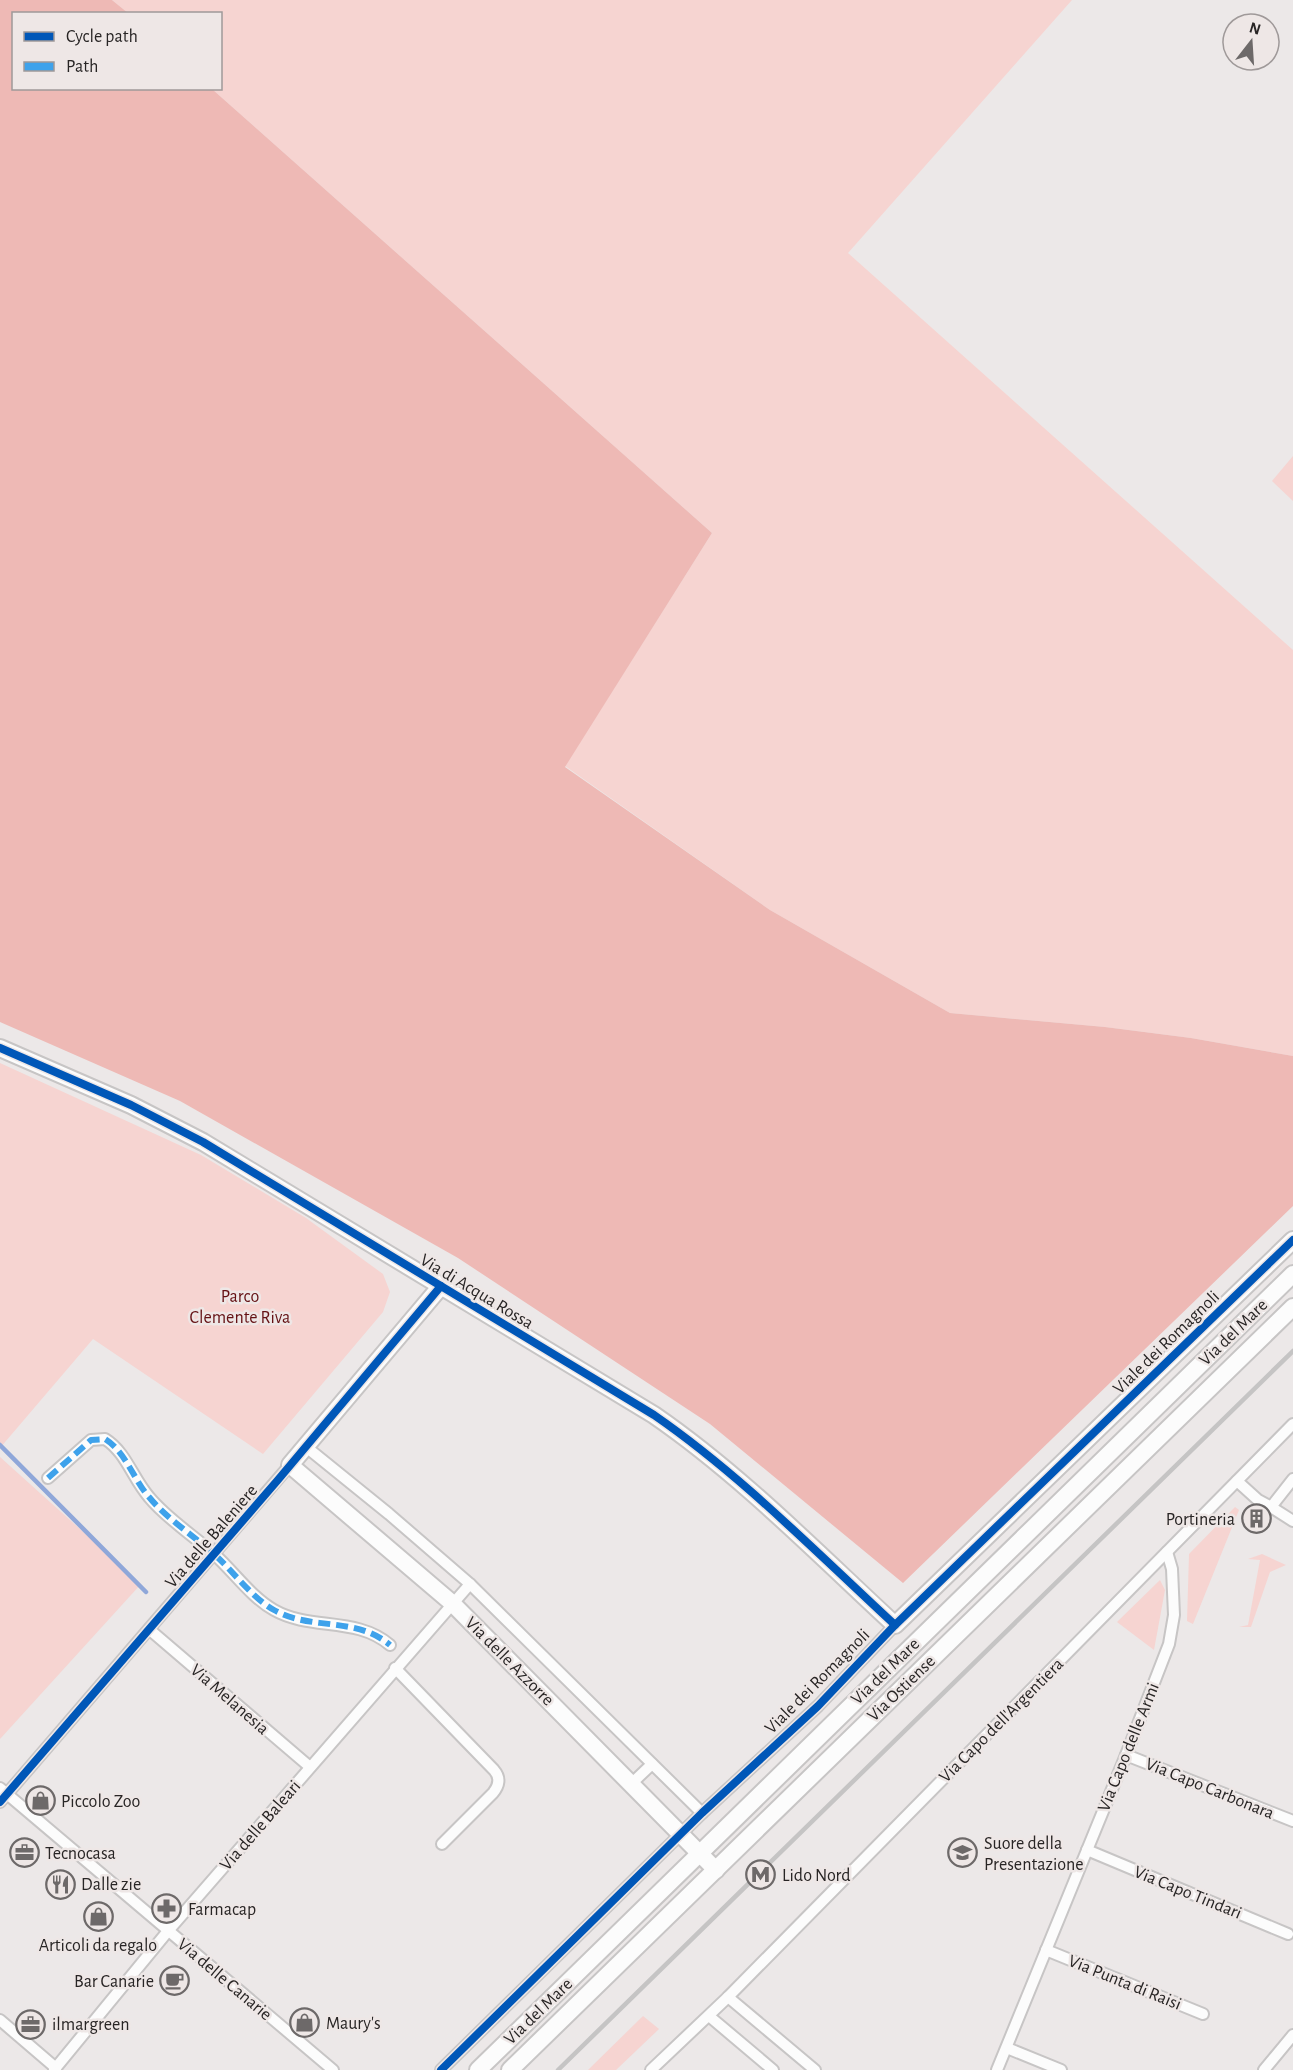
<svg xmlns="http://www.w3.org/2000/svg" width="1293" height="2070" viewBox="0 0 1293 2070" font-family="'Alegreya Sans',sans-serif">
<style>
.green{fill:#f6d4d1}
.forest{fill:#eeb9b5}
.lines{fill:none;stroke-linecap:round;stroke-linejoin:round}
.stream{stroke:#8fa7d9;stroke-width:4.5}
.street-casing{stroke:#c7c5c5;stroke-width:14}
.secondary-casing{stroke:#c7c5c5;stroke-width:20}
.street{stroke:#fcfcfc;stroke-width:10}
.secondary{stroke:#fcfcfc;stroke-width:16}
.rail{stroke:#c5c4c4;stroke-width:4.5}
.quiet{stroke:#3ea2eb;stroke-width:6;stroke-dasharray:12 6;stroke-linecap:butt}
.cycleway-casing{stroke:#eee7e6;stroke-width:11}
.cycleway{stroke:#0057b8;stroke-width:8}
.labels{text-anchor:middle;stroke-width:5;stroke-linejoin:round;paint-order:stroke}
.street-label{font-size:18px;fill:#282525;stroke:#eee7e6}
.park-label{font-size:18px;fill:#641114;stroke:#eee7e6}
.poi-label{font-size:18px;fill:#282525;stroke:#eee7e6;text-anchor:start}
</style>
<rect width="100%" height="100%" fill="#ece8e8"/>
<g class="green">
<path d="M 112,0 L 1072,0 L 848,253 L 1293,650 L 1293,1056 L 1191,1038 L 1105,1027 L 950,1013 L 770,910 L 565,766 L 712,533 L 212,89 L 220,88 L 220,14 L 128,13 Z"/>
<path d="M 1293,456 L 1293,501 L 1272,481 Z"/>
<path d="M 0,1063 L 201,1155 L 306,1218 L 383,1274 L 390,1292 L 383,1312 L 263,1454 L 93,1339 L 0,1448 Z"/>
<path d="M 0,1457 L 141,1584 L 0,1739 Z"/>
<path d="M 1235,1507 L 1239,1510 L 1193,1624 L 1187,1621 L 1189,1554 Z"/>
<path d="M 1262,1554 L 1286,1565 L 1270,1572 L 1251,1627 L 1239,1627 L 1248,1625 L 1260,1560 L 1248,1559 Z"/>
<path d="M 1160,1580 L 1165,1590 L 1154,1650 L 1117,1622 Z"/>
<path d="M 643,2016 L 659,2029 L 616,2070 L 588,2070 Z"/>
</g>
<path class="forest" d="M 0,0 L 112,0 L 128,13 L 14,14 L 14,88 L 212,89 L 712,533 L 565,767 L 770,910 L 950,1013 L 1105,1027 L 1191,1038 L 1293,1056 L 1293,1206 L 903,1583 L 710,1424 L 458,1258 L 180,1101 L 0,1022 Z"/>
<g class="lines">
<path class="stream" d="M 0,1445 L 146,1592"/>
<defs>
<g id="street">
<path d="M 305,1446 L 389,1514 L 470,1584 L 702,1813"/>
<path d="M 48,1478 L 91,1440 L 105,1439 C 126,1452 133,1479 149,1497 C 167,1519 193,1535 214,1554 C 234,1572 251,1597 274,1610 C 311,1631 356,1616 390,1645"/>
<path d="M 1293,1479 L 1271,1507 L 1293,1521"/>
<path d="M 1237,1481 L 1258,1500 L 1271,1507"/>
<path d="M 150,1630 L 310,1767"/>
<path d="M 395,1668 L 494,1770 C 501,1778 499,1786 493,1793 L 442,1844"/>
<path d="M 1126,1755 L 1293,1821"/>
<path d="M 632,1783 L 652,1764"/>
<path d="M 0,1788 L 333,2070"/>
<path d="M 0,1802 L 290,1465"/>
<path d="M 1087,1850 L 1288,1934"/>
<path d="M 1046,1950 L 1203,2014"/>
<path d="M 728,1997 L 815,2070"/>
<path d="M 709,2016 L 773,2070"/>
<path d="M 0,2020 L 56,2068"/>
<path d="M 1007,2048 L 1061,2070"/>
<path d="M 54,2070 L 168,1931 L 470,1584"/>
<path d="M 441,2070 L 702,1813 L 818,1706 L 895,1625"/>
<path d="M 651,2070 L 728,1997 L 1293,1424"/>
<path d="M 997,2070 L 1126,1755 L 1169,1644 L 1174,1615 L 1172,1569 L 1167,1552"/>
<path d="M 1264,2070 L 1293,2035"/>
</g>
<g id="secondary">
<path d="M 0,1048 L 131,1105 L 203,1142 L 654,1415 C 741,1475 817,1553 895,1625 L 1293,1240"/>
<path d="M 441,1286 L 290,1465 L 452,1603 L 716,1870"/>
<path d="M 478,2070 L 1293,1274"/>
<path d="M 510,2070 L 1293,1307"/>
</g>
</defs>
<use href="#street" class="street-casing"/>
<use href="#secondary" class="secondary-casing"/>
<use href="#street" class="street"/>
<use href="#secondary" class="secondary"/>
<path class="rail" d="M 558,2070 L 1293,1351"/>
<path class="quiet" d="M 48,1478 L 91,1440 L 105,1439 C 126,1452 133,1479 149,1497 C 167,1519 193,1535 214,1554 C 234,1572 251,1597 274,1610 C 311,1631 356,1616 390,1645"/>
<defs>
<g id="cycleway">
<path d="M 0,1048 L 131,1105 L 203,1142 L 654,1415 C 741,1475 817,1553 895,1625"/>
<path d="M 0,1802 L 277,1481 L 441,1286"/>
<path d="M 441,2070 L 702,1813 L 818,1706 L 895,1625 L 1293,1240"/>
</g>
</defs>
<use href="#cycleway" class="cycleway-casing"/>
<use href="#cycleway" class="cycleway"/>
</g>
<defs>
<symbol id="building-ring" viewBox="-11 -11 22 22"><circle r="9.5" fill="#eee7e6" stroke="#6d6969" stroke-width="1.5"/><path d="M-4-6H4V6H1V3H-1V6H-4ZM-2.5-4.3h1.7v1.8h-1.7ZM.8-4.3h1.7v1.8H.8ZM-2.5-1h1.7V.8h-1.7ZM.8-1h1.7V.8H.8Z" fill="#6d6969"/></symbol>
<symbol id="shop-ring" viewBox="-11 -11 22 22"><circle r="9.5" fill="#eee7e6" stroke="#6d6969" stroke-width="1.5"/><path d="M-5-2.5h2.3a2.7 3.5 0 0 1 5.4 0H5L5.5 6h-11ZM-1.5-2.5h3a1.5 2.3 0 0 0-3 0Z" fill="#6d6969"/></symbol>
<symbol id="office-ring" viewBox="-11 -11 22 22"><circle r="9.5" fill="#eee7e6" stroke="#6d6969" stroke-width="1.5"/><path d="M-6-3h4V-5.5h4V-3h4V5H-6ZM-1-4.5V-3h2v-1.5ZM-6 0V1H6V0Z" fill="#6d6969"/></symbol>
<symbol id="school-ring" viewBox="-11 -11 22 22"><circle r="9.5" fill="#eee7e6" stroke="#6d6969" stroke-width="1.5"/><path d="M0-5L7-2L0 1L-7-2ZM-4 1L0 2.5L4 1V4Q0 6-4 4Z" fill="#6d6969"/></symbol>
<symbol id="metro-ring" viewBox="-11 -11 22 22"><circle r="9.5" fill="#eee7e6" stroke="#6d6969" stroke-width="1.5"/><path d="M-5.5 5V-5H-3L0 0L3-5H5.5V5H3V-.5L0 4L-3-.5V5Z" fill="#6d6969"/></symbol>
<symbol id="restaurant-ring" viewBox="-11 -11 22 22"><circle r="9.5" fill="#eee7e6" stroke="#6d6969" stroke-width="1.5"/><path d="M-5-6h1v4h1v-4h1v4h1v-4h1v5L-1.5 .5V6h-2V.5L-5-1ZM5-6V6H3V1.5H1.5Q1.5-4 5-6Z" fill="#6d6969"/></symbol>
<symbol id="pharmacy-ring" viewBox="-11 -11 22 22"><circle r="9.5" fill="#eee7e6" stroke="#6d6969" stroke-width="1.5"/><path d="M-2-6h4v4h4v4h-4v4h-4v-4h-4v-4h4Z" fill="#6d6969"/></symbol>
<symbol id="cafe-ring" viewBox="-11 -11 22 22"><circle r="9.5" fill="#eee7e6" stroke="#6d6969" stroke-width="1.5"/><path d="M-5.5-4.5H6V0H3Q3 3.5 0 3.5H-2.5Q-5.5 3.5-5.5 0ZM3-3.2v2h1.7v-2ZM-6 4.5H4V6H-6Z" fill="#6d6969"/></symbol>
</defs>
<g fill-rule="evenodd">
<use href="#building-ring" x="1240" y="1502" width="33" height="33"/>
<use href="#shop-ring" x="24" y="1784" width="33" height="33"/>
<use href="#office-ring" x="8" y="1836" width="33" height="33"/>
<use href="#school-ring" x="946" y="1836" width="33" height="33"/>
<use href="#metro-ring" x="744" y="1858" width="33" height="33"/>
<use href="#restaurant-ring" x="44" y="1868" width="33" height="33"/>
<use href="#pharmacy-ring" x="150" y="1892" width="33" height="33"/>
<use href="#shop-ring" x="82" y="1900" width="33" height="33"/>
<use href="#cafe-ring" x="158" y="1964" width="33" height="33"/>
<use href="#shop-ring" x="288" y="2006" width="33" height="33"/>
<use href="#office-ring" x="14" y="2008" width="33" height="33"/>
</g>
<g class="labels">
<g class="street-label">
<text transform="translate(477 1291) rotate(31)" y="6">Via di Acqua Rossa</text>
<text transform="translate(1233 1332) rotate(-44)" y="6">Via del Mare</text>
<text transform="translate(1166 1342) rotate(-44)" y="6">Viale dei Romagnoli</text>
<text transform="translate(211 1536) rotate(-49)" y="6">Via delle Baleniere</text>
<text transform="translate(510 1661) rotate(45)" y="6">Via delle Azzorre</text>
<text transform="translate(885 1671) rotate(-44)" y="6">Via del Mare</text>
<text transform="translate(817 1681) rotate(-45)" y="6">Viale dei Romagnoli</text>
<text transform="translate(901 1688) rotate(-44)" y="6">Via Ostiense</text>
<text transform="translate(230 1699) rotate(41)" y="6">Via Melanesia</text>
<text transform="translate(1001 1720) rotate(-45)" y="6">Via Capo dell'Argentiera</text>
<text transform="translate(1128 1747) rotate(-68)" y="6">Via Capo delle Armi</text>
<text transform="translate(1210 1788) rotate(22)" y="6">Via Capo Carbonara</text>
<text transform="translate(260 1825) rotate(-49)" y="6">Via delle Baleari</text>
<text transform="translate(1188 1892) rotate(22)" y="6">Via Capo Tindari</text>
<text transform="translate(225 1979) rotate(40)" y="6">Via delle Canarie</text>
<text transform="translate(1125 1982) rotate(22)" y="6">Via Punta di Raisi</text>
<text transform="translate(538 2011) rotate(-44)" y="6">Via del Mare</text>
</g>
<g class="park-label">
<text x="240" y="1302">Parco<tspan x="240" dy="21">Clemente Riva</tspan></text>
</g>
<g class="poi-label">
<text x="1235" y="1525" text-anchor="end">Portineria</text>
<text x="61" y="1807">Piccolo Zoo</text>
<text x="984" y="1849">Suore della<tspan x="984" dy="21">Presentazione</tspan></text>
<text x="45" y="1859">Tecnocasa</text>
<text x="782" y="1881">Lido Nord</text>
<text x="81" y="1890">Dalle zie</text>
<text x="188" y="1915">Farmacap</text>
<text x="98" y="1951" text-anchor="middle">Articoli da regalo</text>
<text x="154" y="1987" text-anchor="end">Bar Canarie</text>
<text x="326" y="2029">Maury's</text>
<text x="52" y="2030">ilmargreen</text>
</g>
</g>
<rect x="12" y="12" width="210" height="78" fill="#eee7e6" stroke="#9f9999" stroke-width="1.5"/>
<rect x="24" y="32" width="30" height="9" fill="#0057b8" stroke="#9f9999" stroke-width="1.5"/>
<text x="66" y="42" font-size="18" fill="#282525">Cycle path</text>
<rect x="24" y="62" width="30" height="9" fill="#3ea2eb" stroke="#9f9999" stroke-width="1.5"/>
<text x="66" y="72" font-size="18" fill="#282525">Path</text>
<g transform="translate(1251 42) rotate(17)"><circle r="28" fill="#eee7e6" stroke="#9f9999" stroke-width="1.5"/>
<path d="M0-4.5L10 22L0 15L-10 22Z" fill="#6d6969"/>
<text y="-9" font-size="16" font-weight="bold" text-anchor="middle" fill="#282525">N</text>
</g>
</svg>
